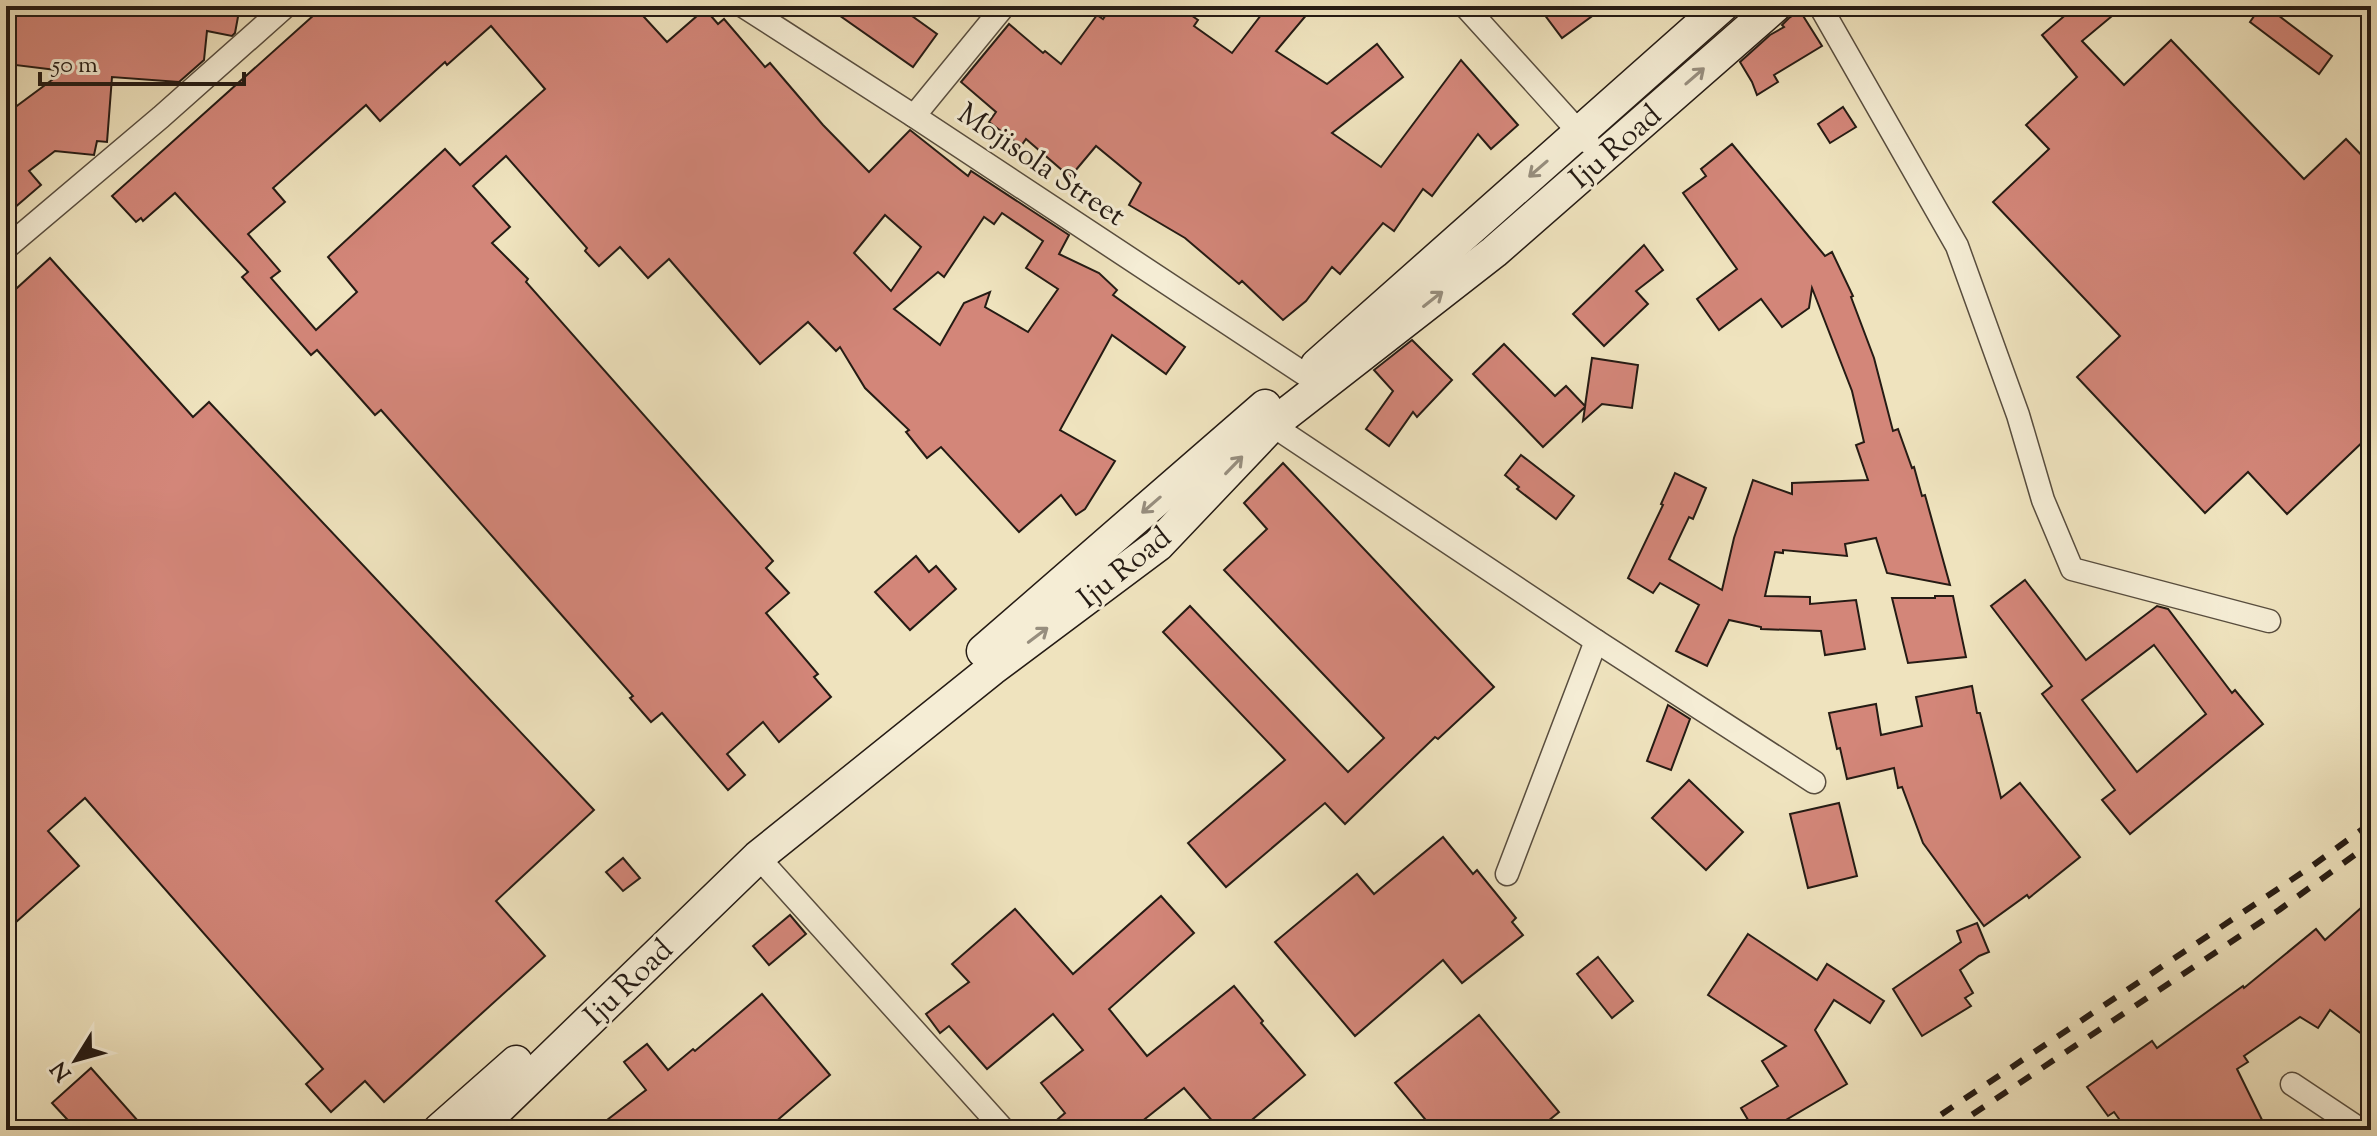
<svg xmlns="http://www.w3.org/2000/svg" width="2377" height="1136" viewBox="0 0 2377 1136" font-family="'Sorts Mill Goudy',serif">
<style>
.building{fill:#d38679;stroke:#251b14;stroke-width:2;fill-rule:evenodd}
.lines{fill:none;stroke-linecap:round;stroke-linejoin:round}
.street-casing{stroke:#584d3e;stroke-width:25}
.secondary-casing{stroke:#251b14;stroke-width:35}
.street{stroke:#f5edd5;stroke-width:22}
.secondary{stroke:#f5edd5;stroke-width:32}
.rail{stroke:#251b14;stroke-width:6;stroke-dasharray:14 14;stroke-linecap:butt}
.oneway{stroke:#978e7e}
.labels{text-anchor:middle;stroke-width:6;stroke-linejoin:round;paint-order:stroke}
.street-label{font-size:30px;fill:#251b14;stroke:#f5edd5}
</style>
<rect width="100%" height="100%" fill="#efe3be"/>
<filter id="stains"><feTurbulence type="fractalNoise" baseFrequency=".0025" numOctaves="4"/><feColorMatrix values="0 0 0 0 .2 0 0 0 0 .09 0 0 0 0 .02 0 0 0 .5 -.17"/></filter>
<radialGradient id="worn" r=".72"><stop offset=".6" stop-color="#630" stop-opacity="0"/><stop offset="1" stop-color="#630" stop-opacity=".3"/></radialGradient>
<g class="building">
<path d="M 13,6 L 240,6 L 235,33 L 232,36 L 207,31 L 204,60 L 179,82 L 112,77 L 107,142 L 97,141 L 94,155 L 55,151 L 29,171 L 41,185 L 6,215 L 6,114 L 64,71 L 7,64 Z"/>
<path d="M 324,6 L 634,6 L 667,42 L 705,9 L 718,24 L 724,19 L 765,67 L 770,63 L 823,125 L 869,172 L 910,130 L 968,176 L 971,171 L 1069,235 L 1059,254 L 1099,273 L 1117,290 L 1113,295 L 1185,347 L 1166,374 L 1112,335 L 1060,430 L 1115,461 L 1085,509 L 1076,515 L 1061,495 L 1019,532 L 941,447 L 927,458 L 906,432 L 909,430 L 865,388 L 840,347 L 836,351 L 808,322 L 760,364 L 669,259 L 648,278 L 620,247 L 599,266 L 585,251 L 587,248 L 506,156 L 473,186 L 510,227 L 492,243 L 528,279 L 526,282 L 773,561 L 766,568 L 789,593 L 766,613 L 818,674 L 814,677 L 831,697 L 779,742 L 763,722 L 727,754 L 745,775 L 728,790 L 662,713 L 651,722 L 630,698 L 633,696 L 381,410 L 375,415 L 317,350 L 311,355 L 242,277 L 248,272 L 175,193 L 143,221 L 141,218 L 136,222 L 112,196 ZM 491,26 L 545,89 L 460,165 L 445,149 L 328,257 L 357,292 L 316,330 L 271,278 L 280,271 L 248,234 L 285,202 L 273,188 L 366,105 L 380,121 L 445,62 L 447,65 ZM 1002,213 L 1043,241 L 1026,268 L 1058,289 L 1028,332 L 985,307 L 990,292 L 964,303 L 940,345 L 894,309 L 938,272 L 944,277 L 984,217 L 994,224 ZM 885,215 L 921,247 L 891,291 L 854,253 Z"/>
<path d="M 826,6 L 898,6 L 937,34 L 913,67 Z"/>
<path d="M 1112,6 L 1178,6 L 1198,20 L 1194,26 L 1232,53 L 1268,6 L 1314,6 L 1276,51 L 1327,84 L 1377,44 L 1403,77 L 1332,133 L 1381,167 L 1461,60 L 1518,125 L 1491,149 L 1478,134 L 1432,196 L 1423,189 L 1394,231 L 1383,223 L 1340,274 L 1332,267 L 1306,301 L 1283,320 L 1242,281 L 1239,284 L 1185,238 L 1129,205 L 1141,183 L 1096,146 L 1070,177 L 1026,139 L 1021,146 L 989,122 L 996,112 L 961,82 L 1009,24 L 1043,53 L 1045,51 L 1061,64 L 1097,15 L 1103,19 Z"/>
<path d="M 1538,6 L 1606,6 L 1562,38 Z"/>
<path d="M 2076,6 L 2124,6 L 2082,41 L 2124,85 L 2171,40 L 2304,179 L 2346,139 L 2371,165 L 2371,434 L 2287,514 L 2248,472 L 2205,513 L 2077,377 L 2120,336 L 1993,202 L 2049,149 L 2026,125 L 2077,77 L 2042,35 Z"/>
<path d="M 2261,6 L 2266,6 L 2332,56 L 2319,74 L 2250,22 Z"/>
<path d="M 1800,11 L 1822,46 L 1774,75 L 1778,82 L 1757,95 L 1752,82 L 1740,62 L 1770,35 L 1784,27 L 1782,25 L 1789,18 Z"/>
<path d="M 1843,107 L 1856,127 L 1830,143 L 1818,124 Z"/>
<path d="M 1732,144 L 1825,256 L 1832,252 L 1853,296 L 1851,297 L 1874,358 L 1893,431 L 1898,429 L 1912,468 L 1914,467 L 1922,496 L 1925,495 L 1950,585 L 1887,573 L 1876,538 L 1845,544 L 1847,556 L 1783,550 L 1783,553 L 1775,552 L 1765,596 L 1810,597 L 1810,604 L 1856,600 L 1865,649 L 1825,655 L 1821,631 L 1761,629 L 1761,627 L 1729,620 L 1707,666 L 1676,651 L 1699,605 L 1660,583 L 1653,593 L 1628,578 L 1663,505 L 1661,504 L 1675,473 L 1706,488 L 1693,519 L 1689,517 L 1669,559 L 1722,590 L 1734,538 L 1753,480 L 1792,494 L 1792,483 L 1868,480 L 1856,445 L 1864,442 L 1852,391 L 1812,288 L 1809,308 L 1782,327 L 1761,299 L 1719,330 L 1697,299 L 1737,269 L 1683,193 L 1706,176 L 1701,169 Z"/>
<path d="M 1644,245 L 1663,270 L 1636,291 L 1648,304 L 1604,346 L 1573,314 Z"/>
<path d="M 50,258 L 193,417 L 209,402 L 594,810 L 496,901 L 545,956 L 384,1102 L 365,1081 L 331,1112 L 306,1084 L 323,1069 L 85,798 L 48,831 L 79,866 L 6,931 L 6,298 Z"/>
<path d="M 1412,340 L 1452,380 L 1417,417 L 1413,412 L 1389,446 L 1366,429 L 1393,391 L 1374,370 Z"/>
<path d="M 1504,344 L 1555,396 L 1566,386 L 1585,406 L 1592,358 L 1638,365 L 1632,408 L 1602,404 L 1583,421 L 1585,407 L 1543,447 L 1473,374 Z"/>
<path d="M 1521,455 L 1574,496 L 1556,519 L 1517,489 L 1519,487 L 1505,475 Z"/>
<path d="M 1283,463 L 1494,687 L 1438,739 L 1435,737 L 1345,824 L 1325,803 L 1226,887 L 1188,843 L 1285,760 L 1163,632 L 1190,606 L 1348,772 L 1384,738 L 1224,570 L 1267,529 L 1244,503 Z"/>
<path d="M 916,556 L 929,572 L 936,566 L 956,589 L 910,630 L 875,592 Z"/>
<path d="M 2025,580 L 2086,660 L 2157,606 L 2168,609 L 2232,693 L 2235,690 L 2263,724 L 2130,834 L 2102,800 L 2115,790 L 2042,694 L 2052,686 L 1991,606 ZM 2154,645 L 2206,714 L 2137,772 L 2082,700 Z"/>
<path d="M 1935,596 L 1953,596 L 1966,657 L 1908,663 L 1892,598 L 1935,598 Z"/>
<path d="M 1972,686 L 1977,713 L 1980,713 L 2001,798 L 2020,783 L 2080,857 L 2029,898 L 2027,895 L 1984,926 L 1923,843 L 1902,787 L 1898,788 L 1894,768 L 1847,779 L 1840,748 L 1837,749 L 1829,713 L 1876,704 L 1881,735 L 1922,726 L 1916,697 Z"/>
<path d="M 1668,705 L 1690,719 L 1671,770 L 1647,761 Z"/>
<path d="M 1689,780 L 1743,832 L 1706,870 L 1652,818 Z"/>
<path d="M 1839,803 L 1857,876 L 1808,888 L 1790,814 Z"/>
<path d="M 1443,837 L 1473,874 L 1477,870 L 1516,918 L 1512,922 L 1523,935 L 1462,983 L 1443,960 L 1355,1036 L 1275,942 L 1357,874 L 1374,894 Z"/>
<path d="M 623,858 L 640,878 L 623,891 L 606,872 Z"/>
<path d="M 1161,896 L 1194,933 L 1109,1009 L 1147,1056 L 1234,986 L 1263,1021 L 1261,1023 L 1305,1075 L 1240,1130 L 1220,1130 L 1184,1088 L 1131,1130 L 1045,1130 L 1065,1113 L 1041,1083 L 1083,1050 L 1053,1014 L 987,1069 L 949,1026 L 940,1033 L 926,1014 L 969,982 L 952,964 L 1015,909 L 1073,974 Z"/>
<path d="M 2371,899 L 2371,1041 L 2330,1010 L 2318,1028 L 2300,1017 L 2244,1056 L 2248,1062 L 2237,1069 L 2267,1130 L 2127,1130 L 2114,1112 L 2108,1116 L 2087,1087 L 2152,1041 L 2157,1048 L 2243,986 L 2244,988 L 2316,929 L 2325,940 Z"/>
<path d="M 790,915 L 806,934 L 769,965 L 753,946 Z"/>
<path d="M 1977,923 L 1989,952 L 1979,956 L 1960,970 L 1973,993 L 1965,998 L 1971,1006 L 1922,1036 L 1893,989 L 1961,942 L 1957,931 Z"/>
<path d="M 1748,934 L 1817,980 L 1827,964 L 1884,1001 L 1870,1023 L 1834,1000 L 1815,1030 L 1847,1084 L 1769,1130 L 1754,1130 L 1741,1108 L 1778,1086 L 1762,1061 L 1786,1046 L 1708,995 Z"/>
<path d="M 1598,957 L 1633,1001 L 1612,1018 L 1577,974 Z"/>
<path d="M 762,994 L 830,1075 L 766,1130 L 594,1130 L 646,1090 L 624,1062 L 647,1044 L 668,1070 L 693,1049 L 695,1051 Z"/>
<path d="M 1479,1015 L 1559,1112 L 1537,1130 L 1434,1130 L 1395,1083 Z"/>
<path d="M 91,1068 L 146,1130 L 77,1130 L 52,1103 Z"/>
</g>
<g class="lines">
<defs>
<g id="street">
<path d="M 743,6 L 914,116 L 1306,375"/>
<path d="M 1465,6 L 1588,142"/>
<path d="M 1820,6 L 1957,246 L 2018,415 L 2043,500 L 2072,569 L 2269,621"/>
<path d="M 914,116 L 1004,6"/>
<path d="M 6,248 L 161,117 L 286,6"/>
<path d="M 1272,425 L 1596,641 L 1814,782"/>
<path d="M 758,857 L 1004,1130"/>
<path d="M 1507,874 L 1596,641"/>
<path d="M 2292,1084 L 2361,1130"/>
</g>
<g id="secondary">
<path d="M 1317,365 L 1722,6"/>
<path d="M 983,651 L 1265,406"/>
<path d="M 439,1130 L 516,1062"/>
<path d="M 476,1130 L 758,857 L 992,669 L 1158,545 L 1272,425 L 1494,252 L 1775,6"/>
</g>
</defs>
<use href="#street" class="street-casing"/>
<use href="#secondary" class="secondary-casing"/>
<use href="#street" class="street"/>
<use href="#secondary" class="secondary"/>
<g class="rail">
<path d="M 1918,1130 L 2312,866 L 2371,823"/>
<path d="M 1949,1130 L 2279,910 L 2371,843"/>
</g>
</g>
<defs><path id="oneway-shaft" d="M-6 0H5M1.5-3L5.5 0L1.5 3" fill="none" stroke-width="1.6" stroke-linecap="round" stroke-linejoin="round" transform="scale(2)"/></defs>
<g class="oneway">
<use href="#oneway-shaft" transform="translate(1695 76) rotate(-41)"/>
<use href="#oneway-shaft" transform="translate(1538 169) rotate(139)"/>
<use href="#oneway-shaft" transform="translate(1433 299) rotate(-38)"/>
<use href="#oneway-shaft" transform="translate(1234 465) rotate(-46)"/>
<use href="#oneway-shaft" transform="translate(1151 505) rotate(139)"/>
<use href="#oneway-shaft" transform="translate(1038 635) rotate(-37)"/>
</g>
<g class="labels">
<g class="street-label">
<text transform="translate(1615 146) rotate(-41)" y="10">Iju Road</text>
<text transform="translate(1042 164) rotate(34)" y="10">Mojisola Street</text>
<text transform="translate(1124 567) rotate(-39)" y="10">Iju Road</text>
<text transform="translate(628 982) rotate(-44)" y="10">Iju Road</text>
</g>
</g>
<rect width="2377" height="1136" fill="none" stroke="#efe3be" stroke-width="32"/>
<rect x="8" y="8" width="2361" height="1120" fill="none" stroke="#251b14" stroke-width="4"/>
<rect x="16" y="16" width="2345" height="1104" fill="none" stroke="#251b14" stroke-width="2"/>
<g transform="translate(76 1060) rotate(233)" stroke="#f5edd5" stroke-width="6" paint-order="stroke">
<path d="M0-6L14 30L0 20L-14 30Z" fill="#251b14"/>
<text y="-12" font-size="22" font-weight="bold" text-anchor="middle" fill="#251b14">N</text>
</g>
<path d="M40 72v12h204v-12" fill="none" stroke="#251b14" stroke-width="4"/>
<text x="52" y="72" font-size="24" fill="#251b14" stroke="#f5edd5" stroke-width="6" paint-order="stroke">50 m</text>
<rect width="100%" height="100%" filter="url(#stains)"/>
<rect width="100%" height="100%" fill="url(#worn)"/>
</svg>
